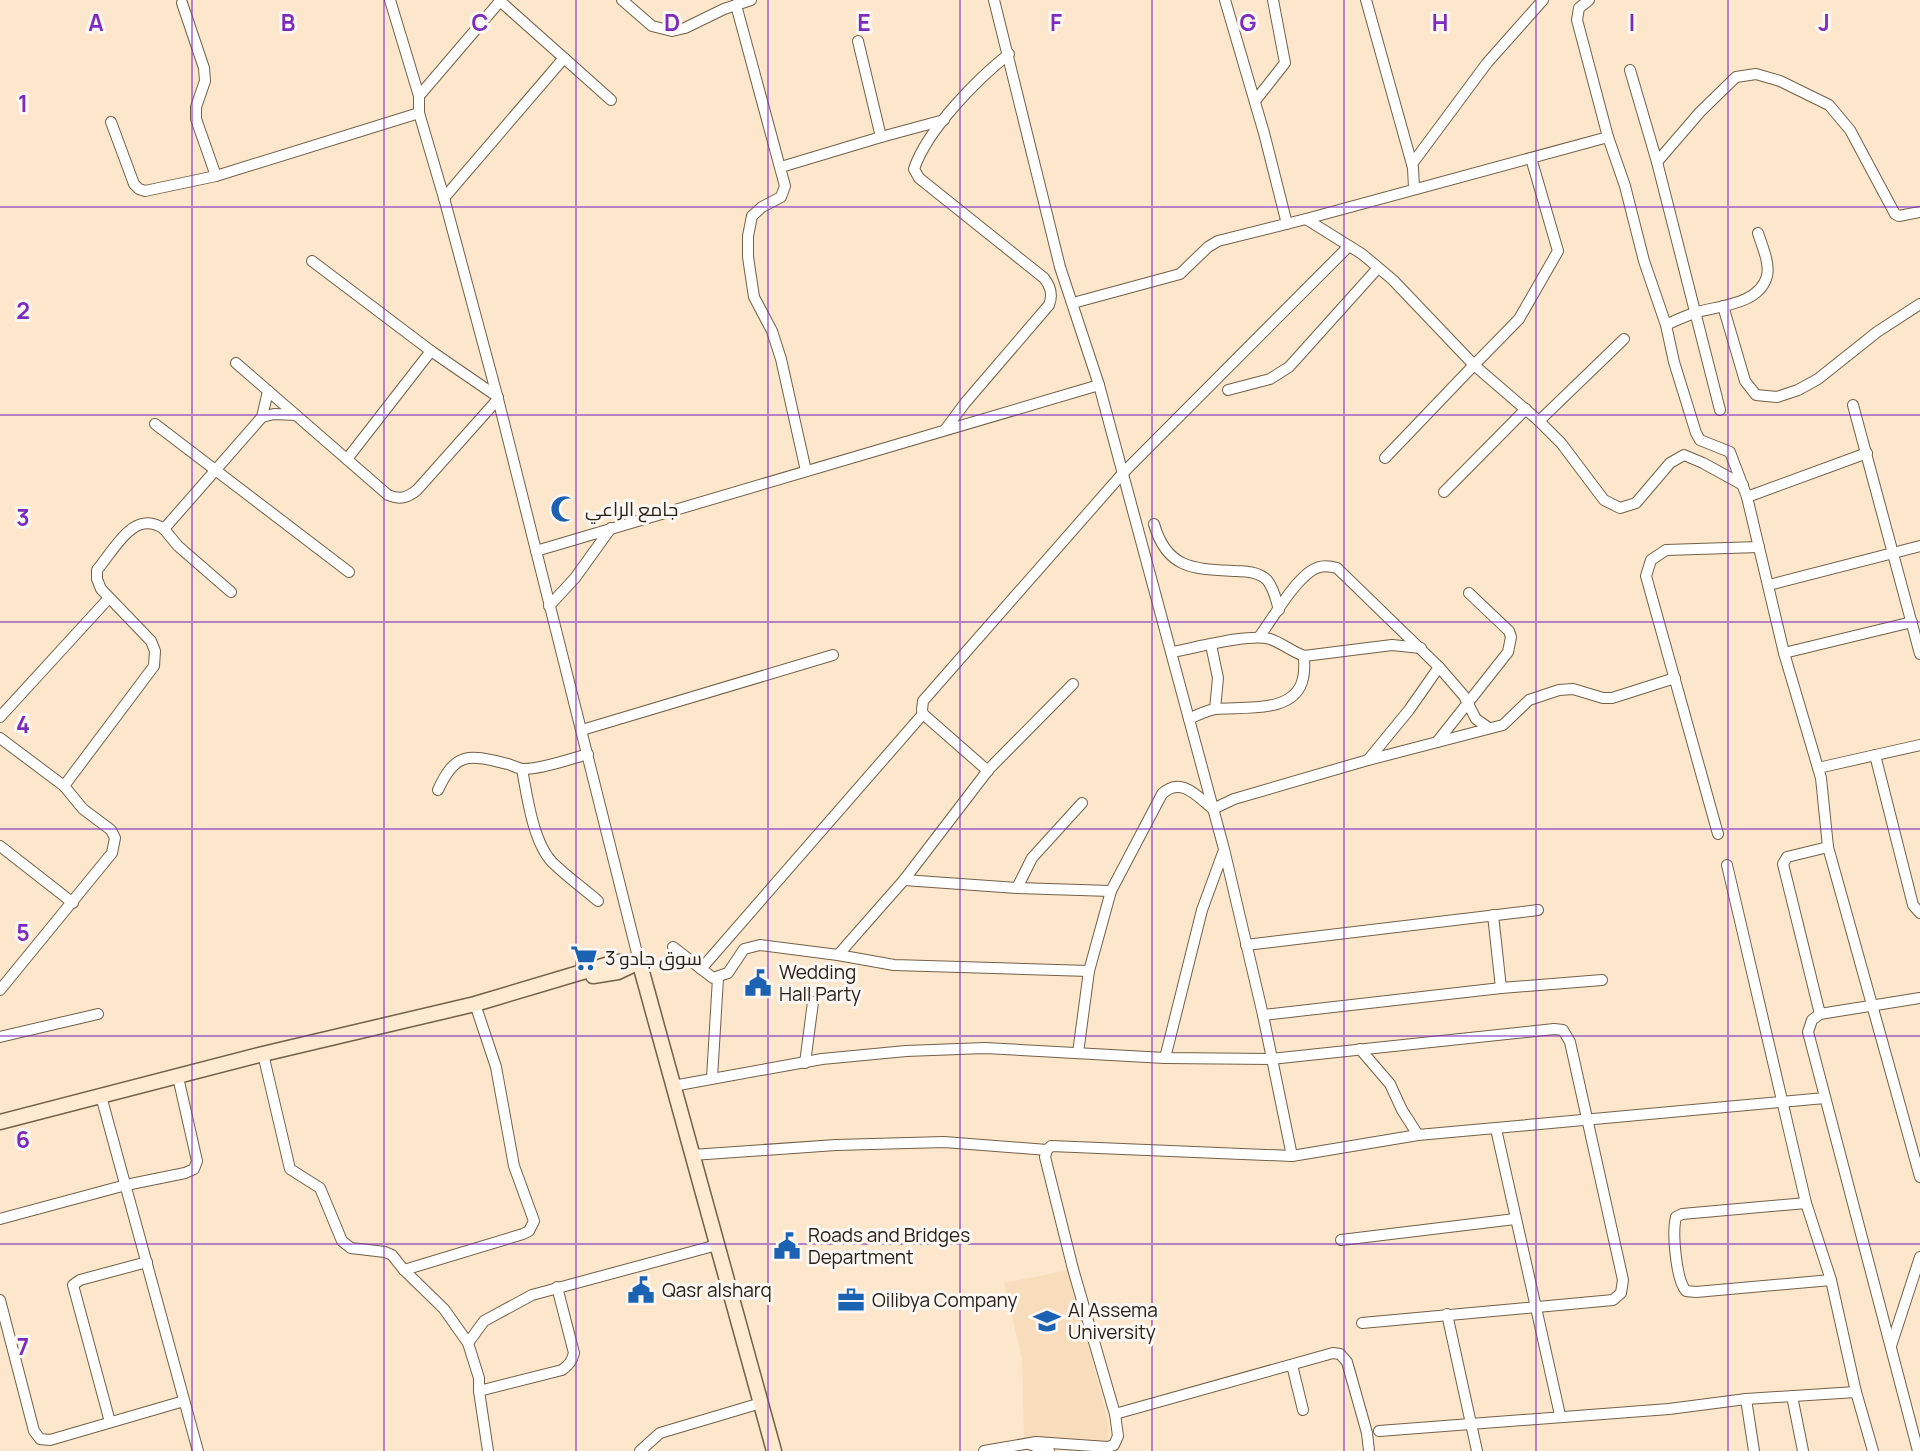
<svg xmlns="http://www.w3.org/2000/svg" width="1920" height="1451" viewBox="0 0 1920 1451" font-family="Manrope,Cairo,sans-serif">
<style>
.built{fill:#f8ddbc}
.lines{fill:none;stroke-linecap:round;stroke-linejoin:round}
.street-casing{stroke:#726048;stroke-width:12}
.secondary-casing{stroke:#726048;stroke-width:17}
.street{stroke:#fff;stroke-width:10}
.secondary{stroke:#fdead1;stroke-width:14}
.grid{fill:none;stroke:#7b2cbf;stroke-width:2;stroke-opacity:0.55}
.labels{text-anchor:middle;stroke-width:6;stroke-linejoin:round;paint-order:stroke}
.poi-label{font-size:19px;fill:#292117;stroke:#fcf7f2;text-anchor:start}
.grid-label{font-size:23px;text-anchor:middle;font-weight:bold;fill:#7b2cbf;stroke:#fcf7f2;stroke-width:6;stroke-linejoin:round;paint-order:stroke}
</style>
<rect width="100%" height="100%" fill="#fde7cc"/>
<path class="built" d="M 1069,1270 L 1108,1422 L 1108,1442 L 1024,1441 L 1022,1358 L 1004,1283 Z"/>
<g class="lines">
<defs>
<g id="street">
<path d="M 390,0 L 419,96 L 419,113 L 444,198 L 498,399 L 639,961"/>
<path d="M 622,0 L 652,26 L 672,31 L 685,28 L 724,9 L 751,0"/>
<path d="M 994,0 L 1060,267 L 1099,385 L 1224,849 L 1263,1015 L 1292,1156"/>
<path d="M 1225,0 L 1264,133 L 1287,224"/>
<path d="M 1366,0 L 1413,168 L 1414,188"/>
<path d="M 1589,0 L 1579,8 L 1577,20 L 1608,137 L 1625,186 L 1644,261 L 1666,325 L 1674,362 L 1696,433 L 1700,440 L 1730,452 L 1747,497 L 1784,653 L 1821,778 L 1828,847 L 1920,1177"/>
<path d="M 500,1 L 611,100"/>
<path d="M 182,3 L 204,68 L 205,81 L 196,107 L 196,119 L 216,176"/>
<path d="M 736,5 L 785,186 L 781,197 L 762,207 L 752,216 L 748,236 L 748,257 L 754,297 L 772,331 L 781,359 L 806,471"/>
<path d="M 1630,70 L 1657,162 L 1700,112 L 1736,77 L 1756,74 L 1780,81 L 1829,105 L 1850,130 L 1895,214 L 1899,216 L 1920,212"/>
<path d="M 419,96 L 501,0"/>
<path d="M 1255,101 L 1285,63 L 1273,0"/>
<path d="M 111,122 L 134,184 L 139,189 L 145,191 L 216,176 L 419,113"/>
<path d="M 881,137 L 944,120"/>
<path d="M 1657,162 L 1720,410"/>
<path d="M 1412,164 L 1487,63 L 1543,0"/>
<path d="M 781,167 L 881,137 L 858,41"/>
<path d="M 444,198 L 564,58"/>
<path d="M 1306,219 L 1362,254 L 1393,280 L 1474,365 L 1519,319 L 1558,251 L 1531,158"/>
<path d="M 312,261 L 431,351 L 498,397"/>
<path d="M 1073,303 L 1180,274 L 1208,247 L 1218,241 L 1306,219 L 1608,137"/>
<path d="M 1723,306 L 1745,381 L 1756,395 L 1777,397 L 1798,390 L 1818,379 L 1877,332 L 1920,304"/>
<path d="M 1666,325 C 1676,320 1686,316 1697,312 C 1719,306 1760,304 1767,276 C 1770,263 1762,246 1758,233"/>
<path d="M 236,363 L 388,495 C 400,500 407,498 417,490 L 498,399"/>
<path d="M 1228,390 L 1270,379 L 1289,367 L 1378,268"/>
<path d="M 1853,405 L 1920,654"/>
<path d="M 262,417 L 274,414 L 296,415"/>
<path d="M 1539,421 L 1624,339"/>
<path d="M 155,424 L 349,572"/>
<path d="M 945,430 L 965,403 L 1049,305 C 1053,295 1051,287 1044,278 L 919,178 L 914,169 C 927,130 977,79 1009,54"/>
<path d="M 1385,458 L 1474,365 L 1539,421 L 1561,443 L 1604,500 L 1620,508 L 1636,503 L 1670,463 L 1684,455 L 1703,463 L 1743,485"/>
<path d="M 347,459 L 431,351"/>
<path d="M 1444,492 L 1526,409"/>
<path d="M 1747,497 L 1867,453"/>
<path d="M 1154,524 C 1167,570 1195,569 1236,571 C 1246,571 1259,572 1267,580 C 1274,588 1276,600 1279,610"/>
<path d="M 536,551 L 1099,385"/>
<path d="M 1769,585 L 1920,546"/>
<path d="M 231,592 L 178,546 L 164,529 L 262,417 L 268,391"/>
<path d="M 549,606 L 575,578 L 611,528"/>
<path d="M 1259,637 C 1274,617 1292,584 1311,571 C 1319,565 1327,565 1337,568 L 1439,667 L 1464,696 L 1476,719 L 1489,728"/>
<path d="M 1211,645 L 1218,678 L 1215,709"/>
<path d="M 1172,652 C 1195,648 1250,633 1270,639 C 1282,643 1291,651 1304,656 L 1392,645 L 1421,648"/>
<path d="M 1784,653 L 1912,622"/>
<path d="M 0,717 L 109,598"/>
<path d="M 1189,719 C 1197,715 1205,711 1215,709 C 1241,706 1296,715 1303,678 C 1305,671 1304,663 1304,656"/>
<path d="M 582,730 L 833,655"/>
<path d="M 0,738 L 64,786 L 83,809 L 111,830 L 115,838 L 112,853 L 0,990"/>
<path d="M 1437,742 L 1508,652 L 1511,637 L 1509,631 L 1469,593"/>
<path d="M 1875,755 L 1913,905 L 1920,913"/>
<path d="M 1368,760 L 1409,710 L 1439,667"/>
<path d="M 1818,768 L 1920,745"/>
<path d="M 522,769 C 527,796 533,842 552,862 C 566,876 583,888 598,901"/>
<path d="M 988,771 L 923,714 L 922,710 L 923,701 L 1123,473 L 1349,246"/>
<path d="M 64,786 L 154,666 L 155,651 L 151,641 L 101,589 L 97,579 L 97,570 C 115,549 134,508 164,529"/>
<path d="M 438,790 C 456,750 470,755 508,764 C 514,766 519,769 524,769 C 543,769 570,759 588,754"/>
<path d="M 1718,834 L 1646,576 L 1651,560 L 1666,550 L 1759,547"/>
<path d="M 0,846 L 73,903"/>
<path d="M 1727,865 L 1806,1203 L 1831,1280 L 1856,1392 L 1873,1451"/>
<path d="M 904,880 L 1017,888 L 1111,891"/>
<path d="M 1017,888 L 1032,858 L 1082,803"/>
<path d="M 1493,915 L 1501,988"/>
<path d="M 1246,945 L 1538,910"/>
<path d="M 673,947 L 713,978 L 728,973 L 744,949 L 760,945 L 838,955 L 894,965 L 1089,971"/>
<path d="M 838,955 L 904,880 L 989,769 L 1073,684"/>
<path d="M 701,969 L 923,714"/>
<path d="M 1820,1014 L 1783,864 L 1787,857 L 1828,847"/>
<path d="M 1263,1015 L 1501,988 L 1602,980"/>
<path d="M 0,1037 L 98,1014"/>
<path d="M 1360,1049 L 1390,1084 L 1402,1110 L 1418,1135"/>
<path d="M 1078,1053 L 1089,971 L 1111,891 L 1162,794 C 1181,776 1197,796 1213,809 L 1234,799 L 1368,760 L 1503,725 L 1529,700 L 1559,690 L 1573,689 L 1603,698 L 1612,698 L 1675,678"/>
<path d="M 263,1054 L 290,1169 L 320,1188 L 342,1241 L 351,1248 L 385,1252 L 392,1255 L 404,1270 L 444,1309 L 468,1343"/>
<path d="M 1165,1058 L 1202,910 L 1224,850"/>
<path d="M 805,1063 L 813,1002"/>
<path d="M 712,1078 L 718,978"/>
<path d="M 673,1086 L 822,1059 L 906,1051 L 985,1048 L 1165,1058 L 1271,1059 L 1554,1029 L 1563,1030 L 1570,1042 L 1623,1280 L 1621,1293 L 1613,1300 L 1362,1323"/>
<path d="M 101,1096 L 198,1451"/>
<path d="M 1496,1129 L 1560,1415"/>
<path d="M 692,1155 L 836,1145 L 944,1142 L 1047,1150"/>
<path d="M 1806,1203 L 1682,1214 L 1676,1217 C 1672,1232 1676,1280 1686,1291 L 1696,1292 L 1831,1280"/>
<path d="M 0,1219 L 126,1185 L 185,1173 L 194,1169 L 197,1161 L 178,1077"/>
<path d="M 1341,1240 L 1515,1219"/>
<path d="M 404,1270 L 523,1234 L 529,1231 L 534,1221 L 514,1166 L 496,1067 L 475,1004"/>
<path d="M 0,1300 L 34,1431 L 40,1439 L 50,1440 L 184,1401"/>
<path d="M 1447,1314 L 1477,1451"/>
<path d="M 1891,1346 L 1920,1257"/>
<path d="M 1292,1365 L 1303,1410"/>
<path d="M 479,1391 L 479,1378 L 468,1343 L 484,1321 L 532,1295 L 717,1245"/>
<path d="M 1792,1396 L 1803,1451"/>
<path d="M 1746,1399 L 1754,1451"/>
<path d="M 1115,1414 L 1333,1353 L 1340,1354 L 1347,1362 L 1367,1433 L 1369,1451"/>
<path d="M 110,1422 L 73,1285 L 80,1280 L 147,1262"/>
<path d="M 1379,1431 L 1669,1409 L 1746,1399 L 1856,1392"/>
<path d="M 1029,1444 L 1049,1451"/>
<path d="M 488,1451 L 479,1391 L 562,1370 C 569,1365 572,1361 574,1353 L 557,1287"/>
<path d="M 640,1451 L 660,1433 L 761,1403"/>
<path d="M 984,1451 L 1036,1442 L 1108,1447 L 1114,1445 L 1118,1436 L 1115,1414 L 1073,1269 L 1045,1157 L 1047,1150 L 1051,1146 L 1292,1156 L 1418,1135 L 1825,1098"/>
<path d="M 1918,1451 L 1808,1032 L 1812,1020 L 1820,1014 L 1920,998"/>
</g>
<g id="secondary">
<path d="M 639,961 L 774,1451"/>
<path d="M 593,976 L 618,972 L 637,963"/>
<path d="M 0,1122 L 263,1054 L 475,1004 L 616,962 L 639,961"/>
</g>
</defs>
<use href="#street" class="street-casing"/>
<use href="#secondary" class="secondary-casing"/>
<use href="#street" class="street"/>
<use href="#secondary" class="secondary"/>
</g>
<path class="grid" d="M 192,0 L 192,1451M 384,0 L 384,1451M 576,0 L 576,1451M 768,0 L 768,1451M 960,0 L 960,1451M 1152,0 L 1152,1451M 1344,0 L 1344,1451M 1536,0 L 1536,1451M 1728,0 L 1728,1451M 0,207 L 1920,207M 0,415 L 1920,415M 0,622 L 1920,622M 0,829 L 1920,829M 0,1036 L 1920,1036M 0,1244 L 1920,1244"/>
<defs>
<symbol id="mosque-bare" viewBox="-9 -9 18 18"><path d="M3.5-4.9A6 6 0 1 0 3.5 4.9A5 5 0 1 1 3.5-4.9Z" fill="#1b62b2" stroke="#fcf7f2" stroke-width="2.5" paint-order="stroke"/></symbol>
<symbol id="supermarket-bare" viewBox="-9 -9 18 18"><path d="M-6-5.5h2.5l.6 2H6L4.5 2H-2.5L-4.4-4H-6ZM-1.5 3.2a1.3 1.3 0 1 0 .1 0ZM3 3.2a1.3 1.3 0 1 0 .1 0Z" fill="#1b62b2" stroke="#fcf7f2" stroke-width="2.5" paint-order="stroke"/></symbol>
<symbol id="civic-bare" viewBox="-9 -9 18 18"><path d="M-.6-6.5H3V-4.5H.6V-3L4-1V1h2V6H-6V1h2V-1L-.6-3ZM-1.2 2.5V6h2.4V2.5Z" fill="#1b62b2" stroke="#fcf7f2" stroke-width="2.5" paint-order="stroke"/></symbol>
<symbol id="office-bare" viewBox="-9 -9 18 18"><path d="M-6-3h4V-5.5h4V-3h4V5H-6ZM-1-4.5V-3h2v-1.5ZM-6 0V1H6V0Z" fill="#1b62b2" stroke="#fcf7f2" stroke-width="2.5" paint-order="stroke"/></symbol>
<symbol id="university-bare" viewBox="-9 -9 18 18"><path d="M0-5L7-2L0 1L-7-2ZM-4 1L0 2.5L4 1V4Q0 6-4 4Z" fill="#1b62b2" stroke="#fcf7f2" stroke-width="2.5" paint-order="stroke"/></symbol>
</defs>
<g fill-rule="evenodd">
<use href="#mosque-bare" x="545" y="490" width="38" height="38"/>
<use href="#supermarket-bare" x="565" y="939" width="38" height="38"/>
<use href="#civic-bare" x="739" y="964" width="38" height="38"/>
<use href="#civic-bare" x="768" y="1227" width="38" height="38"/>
<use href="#civic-bare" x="622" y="1271" width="38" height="38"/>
<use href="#office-bare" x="832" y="1281" width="38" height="38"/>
<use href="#university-bare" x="1028" y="1302" width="38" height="38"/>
</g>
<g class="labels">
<g class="poi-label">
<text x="585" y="516">جامع الراعي</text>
<text x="605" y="965">سوق جادو 3</text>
<text x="779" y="979">Wedding<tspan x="779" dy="22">Hall Party</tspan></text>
<text x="808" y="1242">Roads and Bridges<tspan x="808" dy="22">Department</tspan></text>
<text x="662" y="1297">Qasr alsharq</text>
<text x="872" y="1307">Oilibya Company</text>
<text x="1068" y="1317">Al Assema<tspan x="1068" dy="22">University</tspan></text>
</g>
</g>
<g class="grid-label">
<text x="96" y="31">A</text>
<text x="288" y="31">B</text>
<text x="480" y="31">C</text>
<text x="672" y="31">D</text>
<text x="864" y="31">E</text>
<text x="1056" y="31">F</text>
<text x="1248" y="31">G</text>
<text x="1440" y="31">H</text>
<text x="1632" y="31">I</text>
<text x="1824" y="31">J</text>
<text x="23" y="112">1</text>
<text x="23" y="319">2</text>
<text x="23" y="526">3</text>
<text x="23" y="733">4</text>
<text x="23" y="941">5</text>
<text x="23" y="1148">6</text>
<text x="23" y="1355">7</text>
</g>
</svg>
